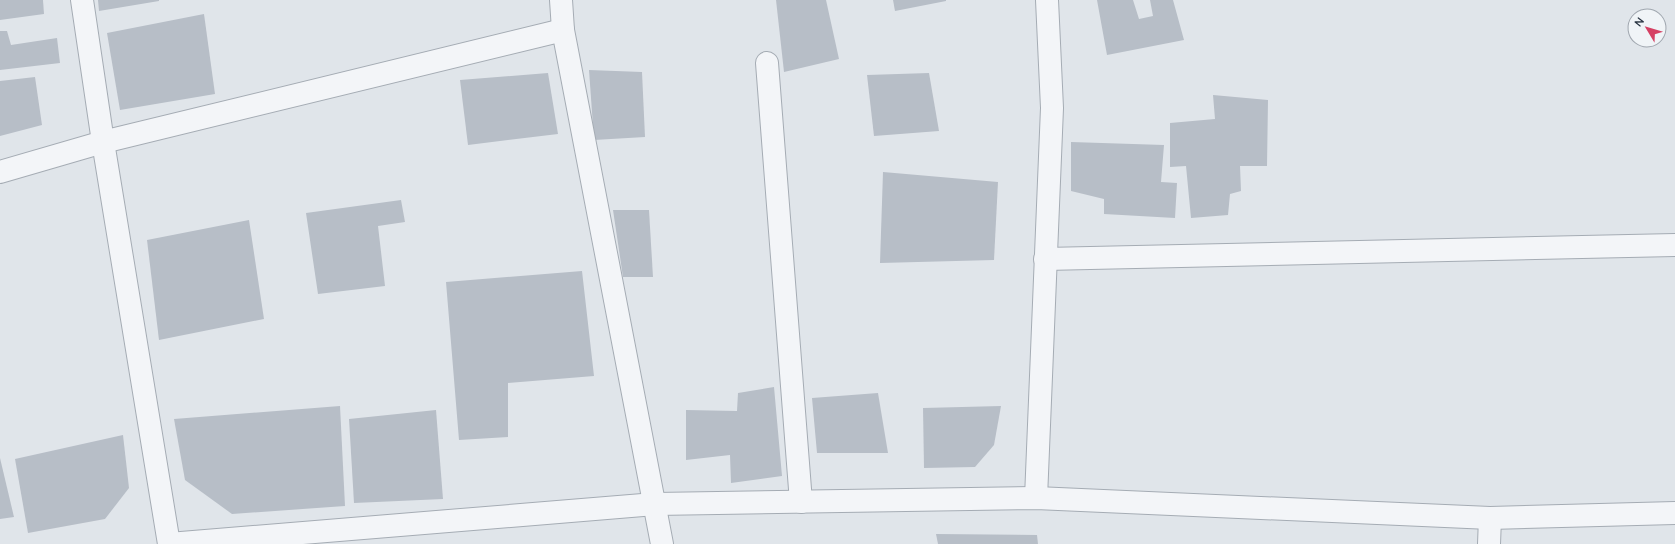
<svg xmlns="http://www.w3.org/2000/svg" width="1675" height="544" viewBox="0 0 1675 544" font-family="Quicksand,sans-serif">
<style>
.building{fill:#b7bec7}
.lines{fill:none;stroke-linecap:round;stroke-linejoin:round}
.street-casing{stroke:#a5acb4;stroke-width:24}
.street{stroke:#f3f5f8;stroke-width:22}
</style>
<rect width="100%" height="100%" fill="#e0e5ea"/>
<g class="building">
<path d="M 0,0 L 43,0 L 44,14 L 0,20 Z"/>
<path d="M 98,0 L 159,0 L 159,1 L 99,11 Z"/>
<path d="M 776,0 L 826,0 L 839,59 L 784,72 Z"/>
<path d="M 893,0 L 946,0 L 946,1 L 895,11 Z"/>
<path d="M 1097,0 L 1133,0 L 1139,19 L 1153,16 L 1150,0 L 1173,0 L 1184,40 L 1107,55 Z"/>
<path d="M 204,14 L 215,94 L 120,110 L 107,33 Z"/>
<path d="M 0,31 L 7,31 L 11,45 L 57,38 L 60,63 L 0,70 Z"/>
<path d="M 589,70 L 642,72 L 645,137 L 594,140 Z"/>
<path d="M 548,73 L 558,134 L 468,145 L 460,80 Z"/>
<path d="M 929,73 L 939,131 L 874,136 L 867,75 Z"/>
<path d="M 35,77 L 42,125 L 0,136 L 0,81 Z"/>
<path d="M 1213,95 L 1268,100 L 1267,166 L 1240,166 L 1241,191 L 1230,194 L 1228,215 L 1191,218 L 1186,166 L 1170,167 L 1170,123 L 1215,119 Z"/>
<path d="M 1071,142 L 1164,145 L 1161,182 L 1177,183 L 1175,218 L 1104,214 L 1104,199 L 1071,191 Z"/>
<path d="M 883,172 L 998,182 L 994,260 L 880,263 Z"/>
<path d="M 401,200 L 405,222 L 378,226 L 385,286 L 318,294 L 306,213 Z"/>
<path d="M 613,210 L 649,210 L 653,277 L 623,277 Z"/>
<path d="M 249,220 L 264,319 L 159,340 L 147,240 Z"/>
<path d="M 582,271 L 594,376 L 508,383 L 508,437 L 459,440 L 446,282 Z"/>
<path d="M 774,387 L 782,476 L 731,483 L 730,455 L 686,460 L 686,410 L 737,411 L 738,393 Z"/>
<path d="M 878,393 L 888,453 L 817,453 L 812,398 Z"/>
<path d="M 340,406 L 345,506 L 232,514 L 185,480 L 174,419 Z"/>
<path d="M 1001,406 L 994,445 L 975,467 L 924,468 L 923,408 Z"/>
<path d="M 436,410 L 443,499 L 354,503 L 349,419 Z"/>
<path d="M 123,435 L 129,488 L 105,519 L 28,533 L 15,459 Z"/>
<path d="M 0,458 L 14,517 L 0,519 Z"/>
<path d="M 936,534 L 1037,535 L 1038,544 L 938,544 Z"/>
</g>
<g class="lines">
<defs>
<g id="street">
<path d="M 82,0 L 103,142 L 169,544"/>
<path d="M 561,0 L 563,30 L 662,544"/>
<path d="M 767,63 L 801,502"/>
<path d="M 0,172 L 103,142 L 563,30"/>
<path d="M 1045,259 L 1675,245"/>
<path d="M 1036,498 L 1052,108 L 1047,0"/>
<path d="M 169,544 L 655,504 L 1036,498 L 1490,518 L 1675,513"/>
<path d="M 1489,544 L 1490,518"/>
</g>
</defs>
<use href="#street" class="street-casing"/>
<use href="#street" class="street"/>
</g>
<g transform="translate(1647 28) rotate(308)"><circle r="19" fill="#f0f4f7" stroke="#a0a7af"/>
<path d="M0-3L7 15L0 10L-7 15Z" fill="#d54063"/>
<text y="-6" font-size="11" font-weight="bold" text-anchor="middle" fill="#283442">N</text>
</g>
</svg>
